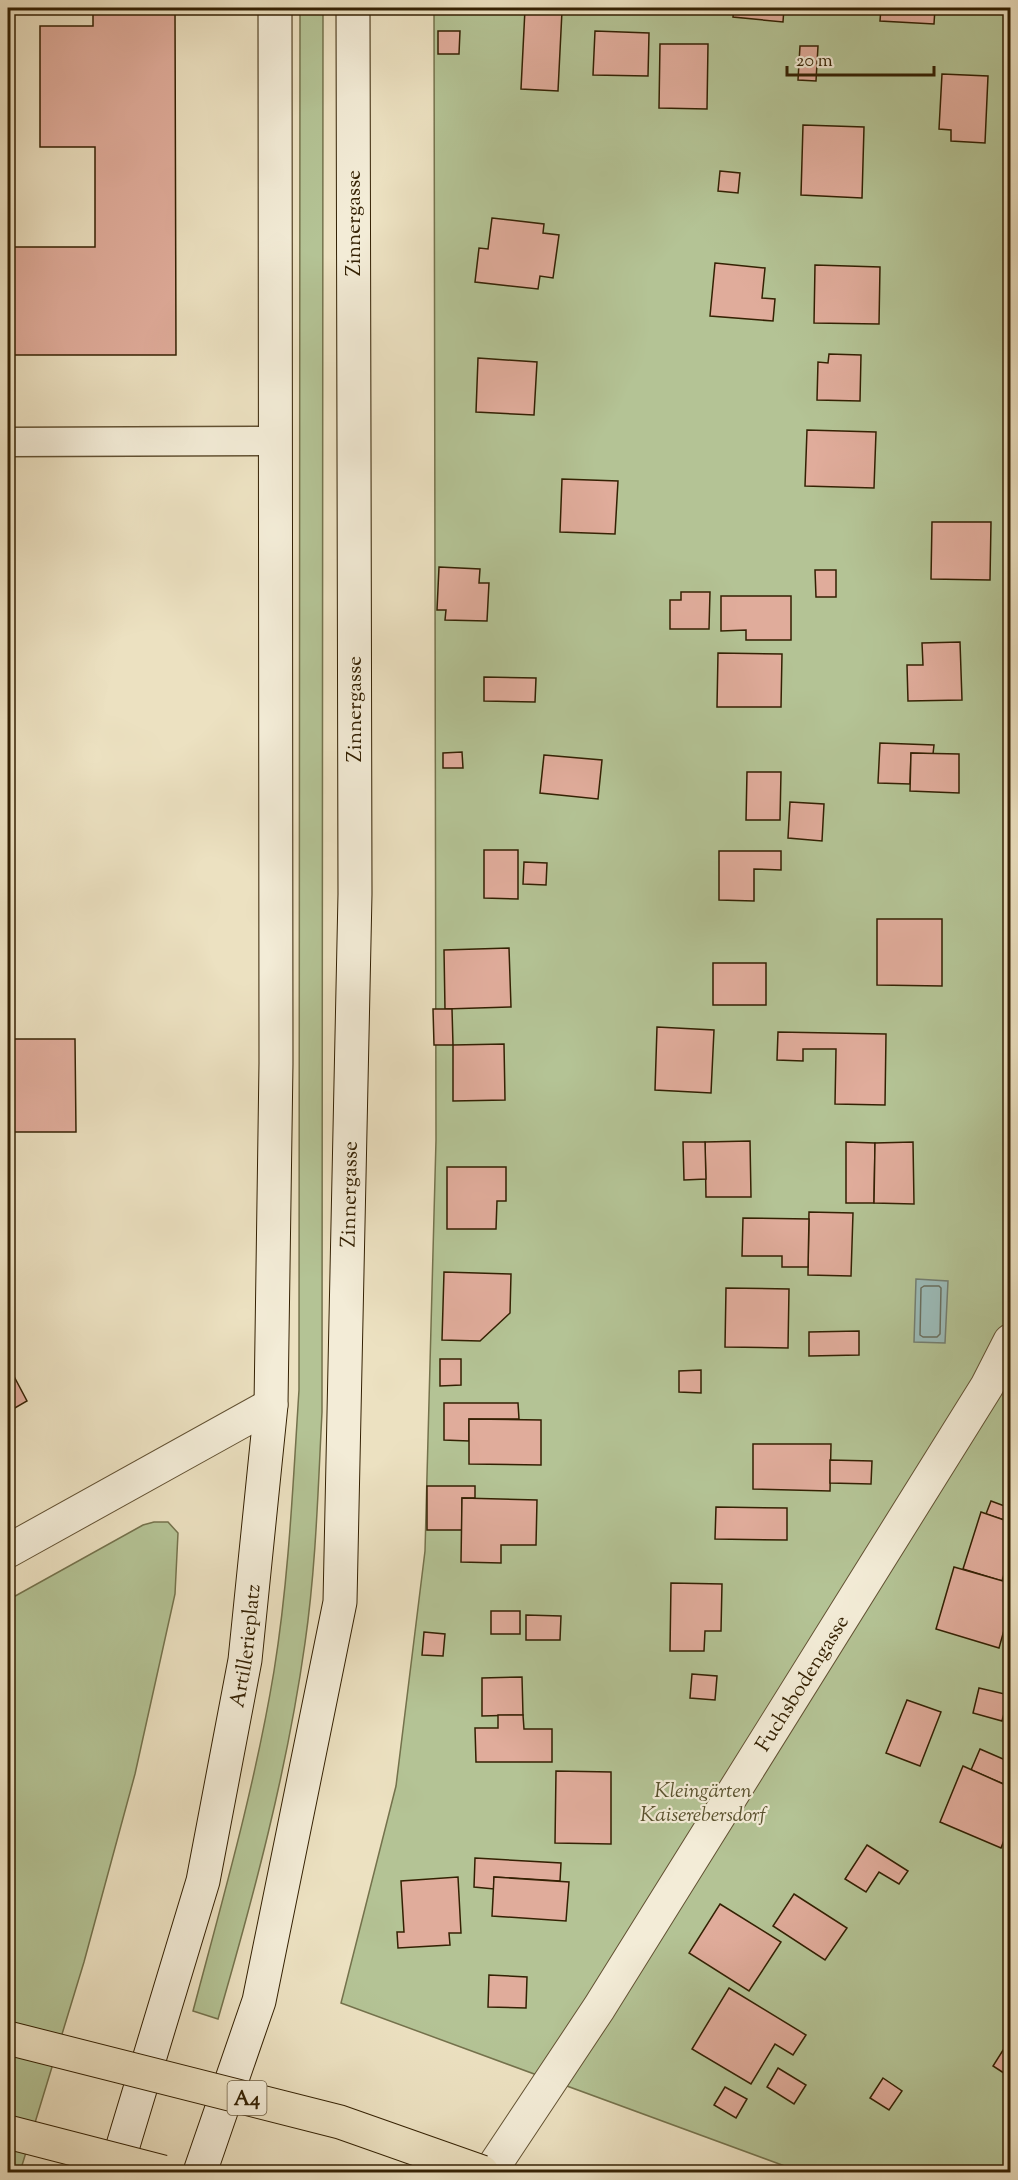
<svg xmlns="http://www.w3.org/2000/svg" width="1018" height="2180" viewBox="0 0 1018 2180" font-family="'Sorts Mill Goudy',serif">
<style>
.green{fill:#b4c395;stroke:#74724c;stroke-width:1.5}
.water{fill:#9bbcba;stroke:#727e71;stroke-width:1.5}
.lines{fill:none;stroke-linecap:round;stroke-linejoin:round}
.shore{stroke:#686e5e;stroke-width:1.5}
.building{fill:#e0ac9b;stroke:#342103;stroke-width:1.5}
.service-casing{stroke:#625132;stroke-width:31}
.minor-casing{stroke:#625132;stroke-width:35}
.secondary-casing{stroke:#342103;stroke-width:35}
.service{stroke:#f3ecd7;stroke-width:28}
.minor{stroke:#f3ecd7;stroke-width:33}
.secondary{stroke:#f3ecd7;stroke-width:33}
.motorway-bridge-casing{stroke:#342103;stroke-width:35;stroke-linecap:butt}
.motorway-bridge{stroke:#ece1c1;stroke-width:33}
.labels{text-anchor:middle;stroke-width:4.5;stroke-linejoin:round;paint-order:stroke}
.shield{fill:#f3ecd7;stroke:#6d5e43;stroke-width:1.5}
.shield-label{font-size:20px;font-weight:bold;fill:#342103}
.street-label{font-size:21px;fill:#342103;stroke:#f3ecd7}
.park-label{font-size:21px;font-style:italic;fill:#5a522f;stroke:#f3ecd7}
</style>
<rect width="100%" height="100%" fill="#ece1c1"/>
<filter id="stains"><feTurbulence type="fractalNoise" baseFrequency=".00333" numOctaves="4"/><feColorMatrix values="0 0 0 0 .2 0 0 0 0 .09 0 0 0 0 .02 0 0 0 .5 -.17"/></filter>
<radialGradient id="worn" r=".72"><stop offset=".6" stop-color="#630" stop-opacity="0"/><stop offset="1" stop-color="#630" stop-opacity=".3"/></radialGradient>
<g class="green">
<path d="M 300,8 L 323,8 L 322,1412 C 318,1489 316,1567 305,1643 C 287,1771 254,1895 218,2019 L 193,2011 C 223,1898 255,1786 274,1671 C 289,1578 293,1483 299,1390 Z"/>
<path d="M 434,8 L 1010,8 L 1010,2172 L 801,2172 L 341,2003 L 396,1786 L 425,1551 L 436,1140 Z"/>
<path d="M 154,1522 L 168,1522 L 178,1533 L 175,1594 L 135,1774 L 84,1962 L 20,2172 L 8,2172 L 8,1600 L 143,1525 Z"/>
</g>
<path class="water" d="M 916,1279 L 948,1281 L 945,1343 L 914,1342 Z"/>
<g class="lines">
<path class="shore" d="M 924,1286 L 939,1286 L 941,1288 L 940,1334 L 937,1337 L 923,1337 L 920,1335 L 921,1288 Z"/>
</g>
<g class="building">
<path d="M 93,8 L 175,8 L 176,355 L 8,355 L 8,247 L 95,247 L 95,147 L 40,147 L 40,26 L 93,26 Z"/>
<path d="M 436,8 L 490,8 L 490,10 L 436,9 Z"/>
<path d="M 734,8 L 784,8 L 783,22 L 733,17 Z"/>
<path d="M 881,8 L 935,8 L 934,24 L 880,21 Z"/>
<path d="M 525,9 L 562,11 L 558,91 L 521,89 Z"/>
<path d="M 438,31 L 460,31 L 459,54 L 438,54 Z"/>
<path d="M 595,31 L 649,33 L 648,76 L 593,75 Z"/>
<path d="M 660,44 L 708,44 L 707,109 L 659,108 Z"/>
<path d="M 800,46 L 818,46 L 816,81 L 798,80 Z"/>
<path d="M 942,74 L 988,76 L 985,143 L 951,141 L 951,130 L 939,129 Z"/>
<path d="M 803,125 L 864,127 L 862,198 L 801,195 Z"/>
<path d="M 720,171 L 740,173 L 738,193 L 718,191 Z"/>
<path d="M 492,218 L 544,224 L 543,233 L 559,235 L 553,278 L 540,276 L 538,289 L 475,282 L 479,248 L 488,249 Z"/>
<path d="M 715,263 L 765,268 L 762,298 L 775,299 L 773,321 L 710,316 Z"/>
<path d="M 815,265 L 880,267 L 879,324 L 814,323 Z"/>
<path d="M 829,354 L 861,355 L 860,401 L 817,400 L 818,362 L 828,363 Z"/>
<path d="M 478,358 L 537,362 L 534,415 L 476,412 Z"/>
<path d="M 807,430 L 876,432 L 874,488 L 805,486 Z"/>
<path d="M 562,479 L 618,481 L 615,534 L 560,532 Z"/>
<path d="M 932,522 L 991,522 L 990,580 L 931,579 Z"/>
<path d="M 439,567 L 480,569 L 479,583 L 489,583 L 487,621 L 445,620 L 446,610 L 437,610 Z"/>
<path d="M 815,570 L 836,570 L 836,597 L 816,597 Z"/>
<path d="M 681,592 L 710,592 L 709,629 L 670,629 L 670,600 L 681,600 Z"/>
<path d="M 721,596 L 791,596 L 791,640 L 746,640 L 746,630 L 721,631 Z"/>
<path d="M 960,642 L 962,700 L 908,701 L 907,665 L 923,665 L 922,643 Z"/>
<path d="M 718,653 L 782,654 L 781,707 L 717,707 Z"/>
<path d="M 484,677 L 536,678 L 535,702 L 484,701 Z"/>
<path d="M 880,743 L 934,745 L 933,754 L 911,753 L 910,784 L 878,783 Z"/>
<path d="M 462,752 L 463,768 L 443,768 L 443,753 Z"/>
<path d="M 911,753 L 959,754 L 959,793 L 910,791 Z"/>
<path d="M 544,755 L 602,760 L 598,799 L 540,793 Z"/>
<path d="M 747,772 L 781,772 L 780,820 L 746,820 Z"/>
<path d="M 790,802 L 824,804 L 822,841 L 788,838 Z"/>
<path d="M 484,850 L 518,850 L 518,899 L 484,898 Z"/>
<path d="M 719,851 L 781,851 L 781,870 L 754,869 L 754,901 L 719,900 Z"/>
<path d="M 524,862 L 547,863 L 546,885 L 523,884 Z"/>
<path d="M 877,919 L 942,919 L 942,986 L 877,985 Z"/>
<path d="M 509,948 L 511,1007 L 445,1009 L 444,950 Z"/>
<rect x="713" y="963" width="53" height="42"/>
<path d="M 433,1009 L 452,1009 L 453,1045 L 434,1045 Z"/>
<path d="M 657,1027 L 714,1030 L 711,1093 L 655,1090 Z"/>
<path d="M 778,1032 L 886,1034 L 885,1105 L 835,1104 L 836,1049 L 803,1049 L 803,1061 L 777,1060 Z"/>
<path d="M 8,1039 L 75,1039 L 76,1132 L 8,1132 Z"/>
<path d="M 504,1044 L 505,1100 L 453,1101 L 453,1045 Z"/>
<path d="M 750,1141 L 751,1197 L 706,1197 L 705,1142 Z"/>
<path d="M 683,1142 L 705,1142 L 706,1179 L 684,1180 Z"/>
<path d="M 846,1142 L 875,1143 L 874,1203 L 846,1203 Z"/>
<path d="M 913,1142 L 914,1204 L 874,1203 L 875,1143 Z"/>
<path d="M 447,1167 L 506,1167 L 506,1201 L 497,1201 L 496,1229 L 447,1229 Z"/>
<path d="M 809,1212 L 853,1213 L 851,1276 L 808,1275 Z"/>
<path d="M 743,1218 L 809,1219 L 808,1267 L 782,1267 L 782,1256 L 742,1256 Z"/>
<path d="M 444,1272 L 511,1274 L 510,1313 L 480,1341 L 442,1340 Z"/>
<path d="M 726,1288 L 789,1289 L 788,1348 L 725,1347 Z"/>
<path d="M 859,1331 L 859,1355 L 809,1356 L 809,1332 Z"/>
<path d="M 440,1359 L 461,1359 L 461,1385 L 440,1386 Z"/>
<path d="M 8,1365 L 27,1401 L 8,1412 Z"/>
<path d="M 701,1370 L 701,1393 L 679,1392 L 679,1371 Z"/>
<path d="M 444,1403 L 518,1403 L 519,1419 L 469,1419 L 469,1441 L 444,1440 Z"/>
<path d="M 469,1419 L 541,1420 L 541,1465 L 469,1464 Z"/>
<path d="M 753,1444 L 831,1444 L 830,1491 L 753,1489 Z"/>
<path d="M 830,1460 L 872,1461 L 871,1484 L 830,1483 Z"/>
<path d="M 427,1486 L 475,1486 L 475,1498 L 462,1498 L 462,1530 L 427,1530 Z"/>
<path d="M 462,1498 L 537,1500 L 536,1545 L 501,1545 L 501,1563 L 461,1562 Z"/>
<path d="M 991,1501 L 1010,1508 L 1010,1522 L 986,1514 Z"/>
<path d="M 716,1507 L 787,1508 L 787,1540 L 715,1539 Z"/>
<path d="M 981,1512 L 1010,1522 L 1010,1554 L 1002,1581 L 963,1569 Z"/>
<path d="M 954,1567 L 1010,1583 L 1010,1609 L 999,1648 L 936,1629 Z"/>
<path d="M 671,1583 L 722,1584 L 721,1631 L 705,1631 L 704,1651 L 670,1651 Z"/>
<rect x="491" y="1611" width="29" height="23"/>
<path d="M 526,1615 L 561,1616 L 560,1640 L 526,1640 Z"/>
<path d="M 424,1632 L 445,1634 L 443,1656 L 422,1655 Z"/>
<path d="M 692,1674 L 717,1676 L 715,1700 L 690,1698 Z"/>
<path d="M 522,1677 L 523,1715 L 482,1716 L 482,1678 Z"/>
<path d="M 979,1688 L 1009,1695 L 1002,1721 L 973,1713 Z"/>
<path d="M 907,1700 L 941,1712 L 920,1766 L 886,1753 Z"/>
<path d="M 498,1715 L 523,1715 L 524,1729 L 552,1729 L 552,1762 L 476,1762 L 475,1728 L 498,1728 Z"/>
<path d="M 980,1749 L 1010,1762 L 1010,1774 L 1006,1785 L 971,1770 Z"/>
<path d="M 963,1766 L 1010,1787 L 1010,1825 L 1001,1848 L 940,1822 Z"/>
<path d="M 556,1771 L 611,1772 L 611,1844 L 555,1843 Z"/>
<path d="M 867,1845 L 908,1871 L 899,1884 L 879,1872 L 866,1892 L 845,1879 Z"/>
<path d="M 475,1858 L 561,1863 L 560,1881 L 494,1877 L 494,1889 L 474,1887 Z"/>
<path d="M 458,1877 L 461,1933 L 449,1933 L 450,1945 L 398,1948 L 397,1932 L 404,1932 L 401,1881 Z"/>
<path d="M 494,1877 L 569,1882 L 566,1921 L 492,1916 Z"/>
<path d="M 794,1894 L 847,1928 L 825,1960 L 773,1926 Z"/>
<path d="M 720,1904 L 781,1942 L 749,1991 L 689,1953 Z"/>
<path d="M 489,1975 L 527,1977 L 526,2008 L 488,2007 Z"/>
<path d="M 729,1988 L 806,2035 L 793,2055 L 775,2044 L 751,2084 L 692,2049 Z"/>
<path d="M 1010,2039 L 1010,2077 L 993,2066 Z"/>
<path d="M 778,2068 L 806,2085 L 794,2104 L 767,2087 Z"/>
<path d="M 883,2078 L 902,2091 L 889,2110 L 870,2098 Z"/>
<path d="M 725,2087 L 747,2099 L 736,2118 L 714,2105 Z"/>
</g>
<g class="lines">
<defs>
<path id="service" d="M 8,442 L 276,441"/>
<g id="minor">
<path d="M 8,1551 L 271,1405"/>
<path id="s1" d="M 490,2172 L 599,2008 L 987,1386 L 1010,1341"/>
</g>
<g id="secondary">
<path id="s2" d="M 115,2172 L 203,1881 L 245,1660 L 271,1405 L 276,1063 L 275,8"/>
<path id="s3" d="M 200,2172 L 259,2001 L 340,1602 L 355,894 L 353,8"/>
</g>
</defs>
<use href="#service" class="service-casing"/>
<use href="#minor" class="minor-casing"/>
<use href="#secondary" class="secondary-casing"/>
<use href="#service" class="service"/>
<use href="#minor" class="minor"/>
<use href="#secondary" class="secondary"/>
<defs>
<g id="motorway-bridge">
<path d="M 8,2038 L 340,2122 L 482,2172"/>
<path d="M 8,2132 L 163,2172"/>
</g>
</defs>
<use href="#motorway-bridge" class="motorway-bridge-casing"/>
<use href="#motorway-bridge" class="motorway-bridge"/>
</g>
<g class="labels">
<rect class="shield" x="227.5" y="2081" width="39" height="34" rx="4.5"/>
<g class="shield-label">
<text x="247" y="2105">A4</text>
</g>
<g class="street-label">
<text transform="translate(353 223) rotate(-90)" y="7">Zinnergasse</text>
<text transform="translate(354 709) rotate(-90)" y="7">Zinnergasse</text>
<text dy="7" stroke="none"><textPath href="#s3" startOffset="996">Zinnergasse</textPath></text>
<text dy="7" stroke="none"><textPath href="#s2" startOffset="543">Artillerieplatz</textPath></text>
<text dy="7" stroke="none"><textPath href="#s1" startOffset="580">Fuchsbodengasse</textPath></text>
</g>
<g class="park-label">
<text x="703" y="1797">Kleingärten<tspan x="703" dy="24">Kaiserebersdorf</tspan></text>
</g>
</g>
<rect width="1018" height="2180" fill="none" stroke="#ece1c1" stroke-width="30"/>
<rect x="9" y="9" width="1000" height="2162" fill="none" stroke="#342103" stroke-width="3"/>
<rect x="15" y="15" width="988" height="2150" fill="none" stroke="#342103" stroke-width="1.5"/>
<path d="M787 66v9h147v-9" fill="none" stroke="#342103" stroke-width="3"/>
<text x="796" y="66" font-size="18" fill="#342103" stroke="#f3ecd7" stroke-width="4.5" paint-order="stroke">20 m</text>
<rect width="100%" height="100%" filter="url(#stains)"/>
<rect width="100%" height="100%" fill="url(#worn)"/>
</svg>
